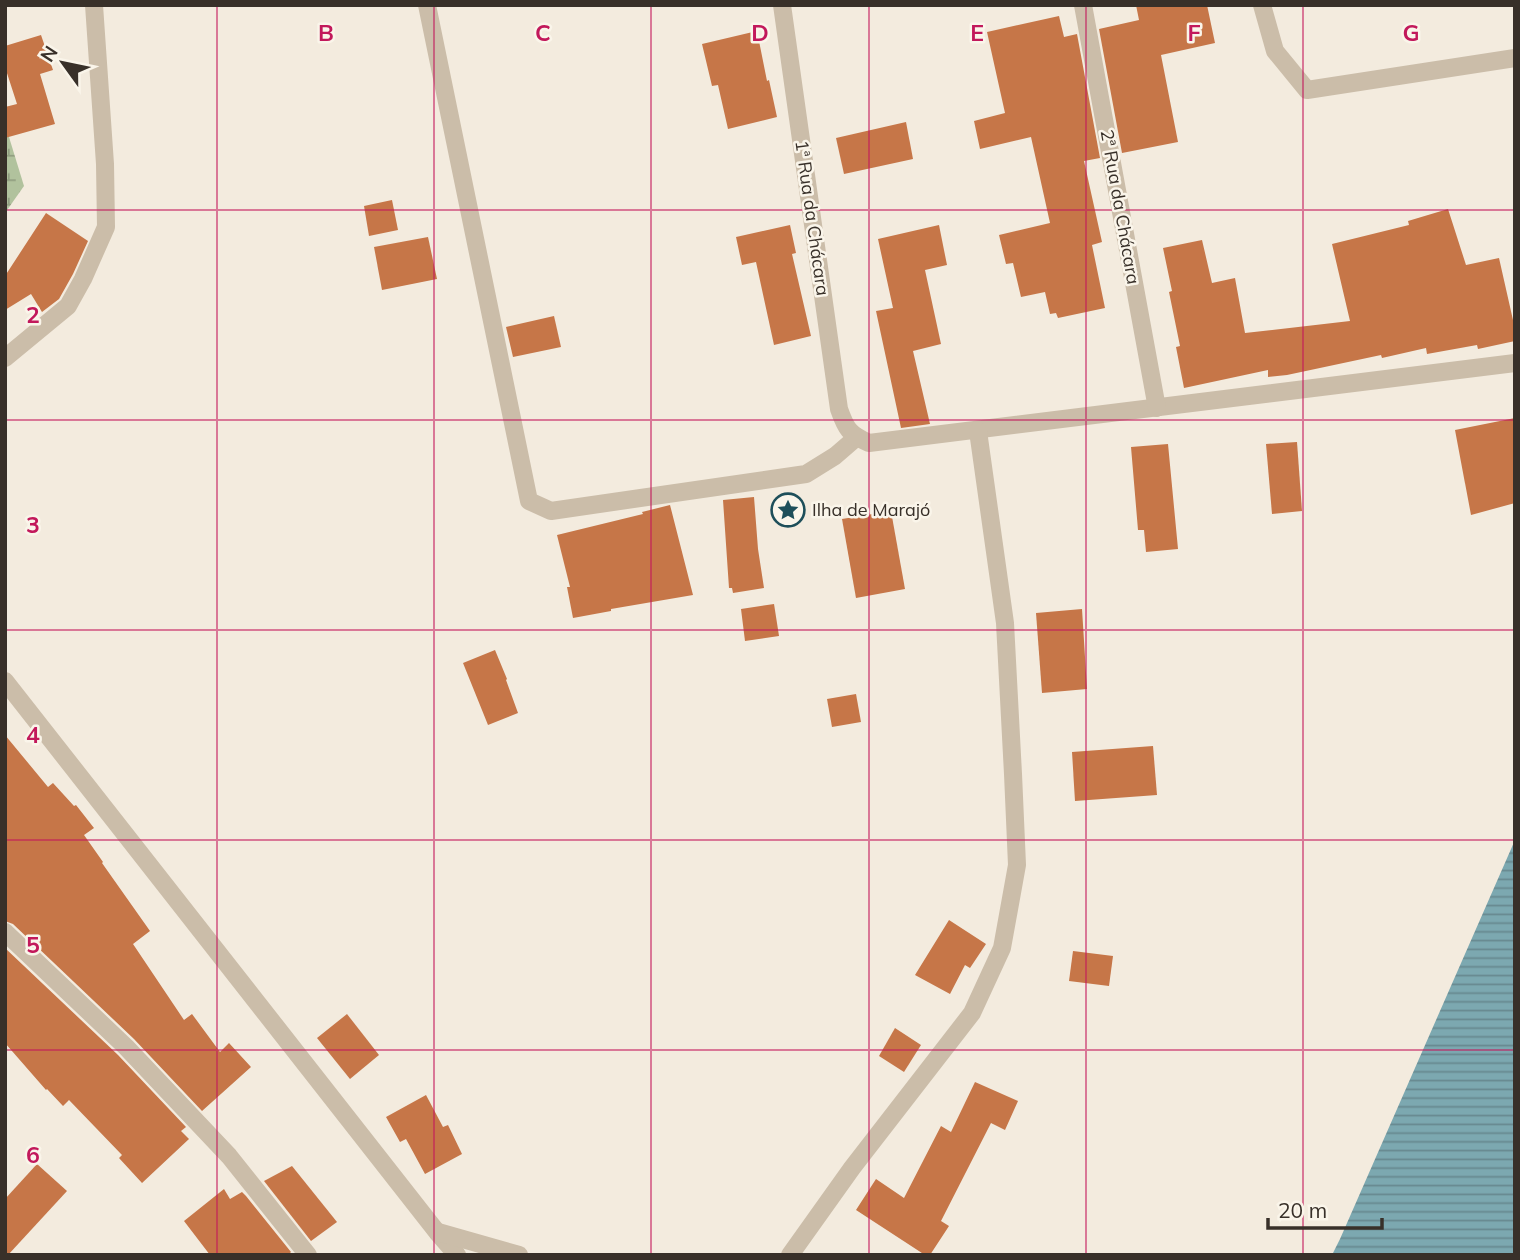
<svg xmlns="http://www.w3.org/2000/svg" width="1520" height="1260" viewBox="0 0 1520 1260" font-family="Mulish,sans-serif">
<style>
.wetland{fill:url(#wetland-marsh)}
.water{fill:url(#water-rules)}
.building{fill:#c67648}
.lines{fill:none;stroke-linecap:round;stroke-linejoin:round}
.minor{stroke:#cbbda9;stroke-width:18}
.grid{fill:none;stroke:#c2185b;stroke-width:2;stroke-opacity:0.55}
.labels{text-anchor:middle;stroke-width:5;stroke-linejoin:round;paint-order:stroke}
.street-label{font-size:18px;fill:#383029;stroke:#faf5ea}
.poi-label{font-size:18px;fill:#383029;stroke:#faf5ea;text-anchor:start}
.grid-label{font-size:23px;text-anchor:middle;font-weight:bold;fill:#c2185b;stroke:#faf5ea;stroke-width:5;stroke-linejoin:round;paint-order:stroke}
</style>
<defs>
<pattern id="wetland-marsh" width="20" height="14" patternUnits="userSpaceOnUse" patternTransform="scale(1.75)"><rect width="20" height="14" fill="#b1c29d"/><path d="M1 5h8M5 5V1M11 12h8M15 12V8" fill="none" stroke="#919e80"/></pattern>
<pattern id="water-rules" width="6" height="5" patternUnits="userSpaceOnUse" patternTransform="scale(1.75)"><rect width="6" height="5" fill="#7ca8b0"/><path d="M0 2.5h6" fill="none" stroke="#67898f"/></pattern>
</defs>
<rect width="100%" height="100%" fill="#f3ebde"/>
<path class="wetland" d="M 5,124 L 24,186 L 5,213 Z"/>
<path class="water" d="M 1515,840 L 1515,1255 L 1332,1255 L 1340,1239 Z"/>
<g class="building">
<path d="M 1136,5 L 1207,5 L 1215,43 L 1161,55 L 1178,142 L 1122,153 L 1099,29 L 1139,20 Z"/>
<path d="M 1059,16 L 1064,37 L 1077,34 L 1100,158 L 1084,161 L 1102,242 L 1092,245 L 1105,308 L 1058,318 L 1056,313 L 1050,314 L 1045,292 L 1021,297 L 1013,263 L 1006,264 L 999,235 L 1050,223 L 1031,137 L 980,149 L 974,121 L 1005,113 L 987,32 Z"/>
<path d="M 757,31 L 767,81 L 769,80 L 777,117 L 728,129 L 718,85 L 712,86 L 702,44 Z"/>
<path d="M 41,35 L 53,70 L 40,74 L 55,124 L 5,138 L 5,107 L 17,104 L 5,67 L 5,46 Z"/>
<path d="M 906,122 L 913,159 L 844,174 L 836,138 Z"/>
<path d="M 392,200 L 398,230 L 369,236 L 364,206 Z"/>
<path d="M 1448,209 L 1466,265 L 1499,258 L 1515,329 L 1515,341 L 1478,349 L 1477,345 L 1427,354 L 1426,348 L 1382,358 L 1381,355 L 1287,375 L 1268,377 L 1268,370 L 1184,388 L 1176,347 L 1180,346 L 1169,292 L 1172,291 L 1163,248 L 1202,240 L 1212,283 L 1235,278 L 1245,333 L 1350,321 L 1332,244 L 1409,225 L 1408,221 Z"/>
<path d="M 46,213 L 88,241 L 73,274 L 59,299 L 42,312 L 31,294 L 5,310 L 5,276 Z"/>
<path d="M 790,225 L 796,253 L 792,254 L 811,336 L 774,345 L 756,262 L 742,265 L 736,237 Z"/>
<path d="M 939,225 L 947,265 L 925,270 L 941,344 L 913,351 L 930,424 L 901,428 L 876,311 L 893,308 L 878,239 Z"/>
<path d="M 428,237 L 437,279 L 382,290 L 374,247 Z"/>
<path d="M 554,316 L 561,347 L 513,357 L 506,327 Z"/>
<path d="M 1515,418 L 1515,503 L 1471,515 L 1455,430 Z"/>
<path d="M 1297,442 L 1302,511 L 1272,514 L 1266,444 Z"/>
<path d="M 1168,444 L 1178,549 L 1146,552 L 1144,530 L 1138,530 L 1131,447 Z"/>
<path d="M 754,497 L 758,549 L 764,588 L 733,593 L 732,588 L 729,588 L 723,500 Z"/>
<path d="M 670,505 L 693,595 L 611,609 L 611,611 L 573,618 L 567,587 L 570,587 L 557,535 L 643,514 L 642,512 Z"/>
<path d="M 891,511 L 905,589 L 856,598 L 842,519 Z"/>
<path d="M 774,604 L 779,636 L 745,641 L 741,609 Z"/>
<path d="M 1082,609 L 1087,689 L 1042,693 L 1036,613 Z"/>
<path d="M 495,650 L 507,679 L 506,680 L 518,713 L 488,725 L 463,663 Z"/>
<path d="M 856,694 L 861,722 L 832,727 L 827,699 Z"/>
<path d="M 5,735 L 48,787 L 53,783 L 74,806 L 76,805 L 94,828 L 84,835 L 103,862 L 102,863 L 150,931 L 133,944 L 184,1020 L 192,1014 L 220,1052 L 229,1043 L 251,1067 L 202,1111 L 134,1039 L 13,924 L 5,921 Z"/>
<path d="M 1153,746 L 1157,795 L 1075,801 L 1072,752 Z"/>
<path d="M 949,920 L 986,944 L 970,968 L 965,965 L 950,994 L 915,975 Z"/>
<path d="M 5,948 L 118,1055 L 186,1127 L 181,1131 L 189,1139 L 142,1183 L 119,1158 L 122,1155 L 69,1100 L 63,1106 L 47,1089 L 46,1090 L 5,1043 Z"/>
<path d="M 1073,951 L 1113,956 L 1109,986 L 1069,981 Z"/>
<path d="M 347,1014 L 379,1055 L 350,1079 L 317,1038 Z"/>
<path d="M 895,1028 L 921,1045 L 904,1072 L 879,1056 Z"/>
<path d="M 975,1082 L 1018,1101 L 1005,1130 L 991,1123 L 941,1221 L 949,1226 L 930,1255 L 925,1255 L 856,1210 L 876,1179 L 904,1198 L 941,1126 L 951,1132 Z"/>
<path d="M 426,1095 L 443,1127 L 448,1125 L 462,1154 L 425,1174 L 406,1139 L 400,1142 L 386,1117 Z"/>
<path d="M 37,1164 L 67,1191 L 8,1255 L 5,1255 L 5,1199 Z"/>
<path d="M 292,1166 L 337,1222 L 311,1241 L 264,1181 Z"/>
<path d="M 224,1189 L 230,1199 L 242,1192 L 246,1196 L 291,1252 L 288,1255 L 210,1255 L 184,1221 Z"/>
</g>
<g class="lines">
<g class="minor">
<path d="M 427,5 L 529,501 L 551,511 L 806,474 L 835,456 L 857,437"/>
<path d="M 782,5 L 839,409 C 846,429 849,434 869,443 L 1515,363"/>
<path d="M 1083,5 L 1157,408"/>
<path d="M 1262,5 L 1275,51 L 1307,90 L 1515,58"/>
<path d="M 5,358 L 68,306 L 83,279 L 106,227 L 105,164 L 94,5"/>
<path d="M 5,681 L 437,1232 L 457,1255"/>
<path d="M 5,932 L 126,1047 L 229,1156 L 308,1255"/>
<path d="M 438,1232 L 519,1255"/>
<path d="M 790,1255 L 852,1168 L 972,1013 L 1002,948 L 1017,865 L 1013,774 L 1005,623 L 978,431"/>
</g>
</g>
<path class="grid" d="M 217,5 L 217,1255M 434,5 L 434,1255M 651,5 L 651,1255M 869,5 L 869,1255M 1086,5 L 1086,1255M 1303,5 L 1303,1255M 5,210 L 1515,210M 5,420 L 1515,420M 5,630 L 1515,630M 5,840 L 1515,840M 5,1050 L 1515,1050"/>
<defs>
<symbol id="sight-ring" viewBox="-11 -11 22 22"><circle r="9.5" fill="#faf5ea" stroke="#1e4f5a" stroke-width="1.5"/><path d="M0-6L1.8-2.2L6-1.7L2.9 1.2L3.7 5.4L0 3.3L-3.7 5.4L-2.9 1.2L-6-1.7L-1.8-2.2Z" fill="#1e4f5a"/></symbol>
</defs>
<g fill-rule="evenodd">
<use href="#sight-ring" x="769" y="491" width="38" height="38"/>
</g>
<g class="labels">
<g class="street-label">
<text transform="translate(1120 207) rotate(80)" y="6">2ª Rua da Chácara</text>
<text transform="translate(812 218) rotate(82)" y="6">1ª Rua da Chácara</text>
</g>
<g class="poi-label">
<text x="812" y="516">Ilha de Marajó</text>
</g>
</g>
<g class="grid-label">
<text x="326" y="41">B</text>
<text x="543" y="41">C</text>
<text x="760" y="41">D</text>
<text x="977" y="41">E</text>
<text x="1194" y="41">F</text>
<text x="1411" y="41">G</text>
<text x="33" y="323">2</text>
<text x="33" y="533">3</text>
<text x="33" y="743">4</text>
<text x="33" y="953">5</text>
<text x="33" y="1163">6</text>
</g>
<rect width="1520" height="1260" fill="none" stroke="#383029" stroke-width="14"/>
<g transform="translate(63 63) rotate(303)" stroke="#faf5ea" stroke-width="5" paint-order="stroke">
<path d="M0-5L12 26L0 18L-12 26Z" fill="#383029"/>
<text y="-10" font-size="19" font-weight="bold" text-anchor="middle" fill="#383029">N</text>
</g>
<path d="M1268 1218v10h114v-10" fill="none" stroke="#383029" stroke-width="3.5"/>
<text x="1278" y="1218" font-size="21" fill="#383029" stroke="#faf5ea" stroke-width="5" paint-order="stroke">20 m</text>
</svg>
